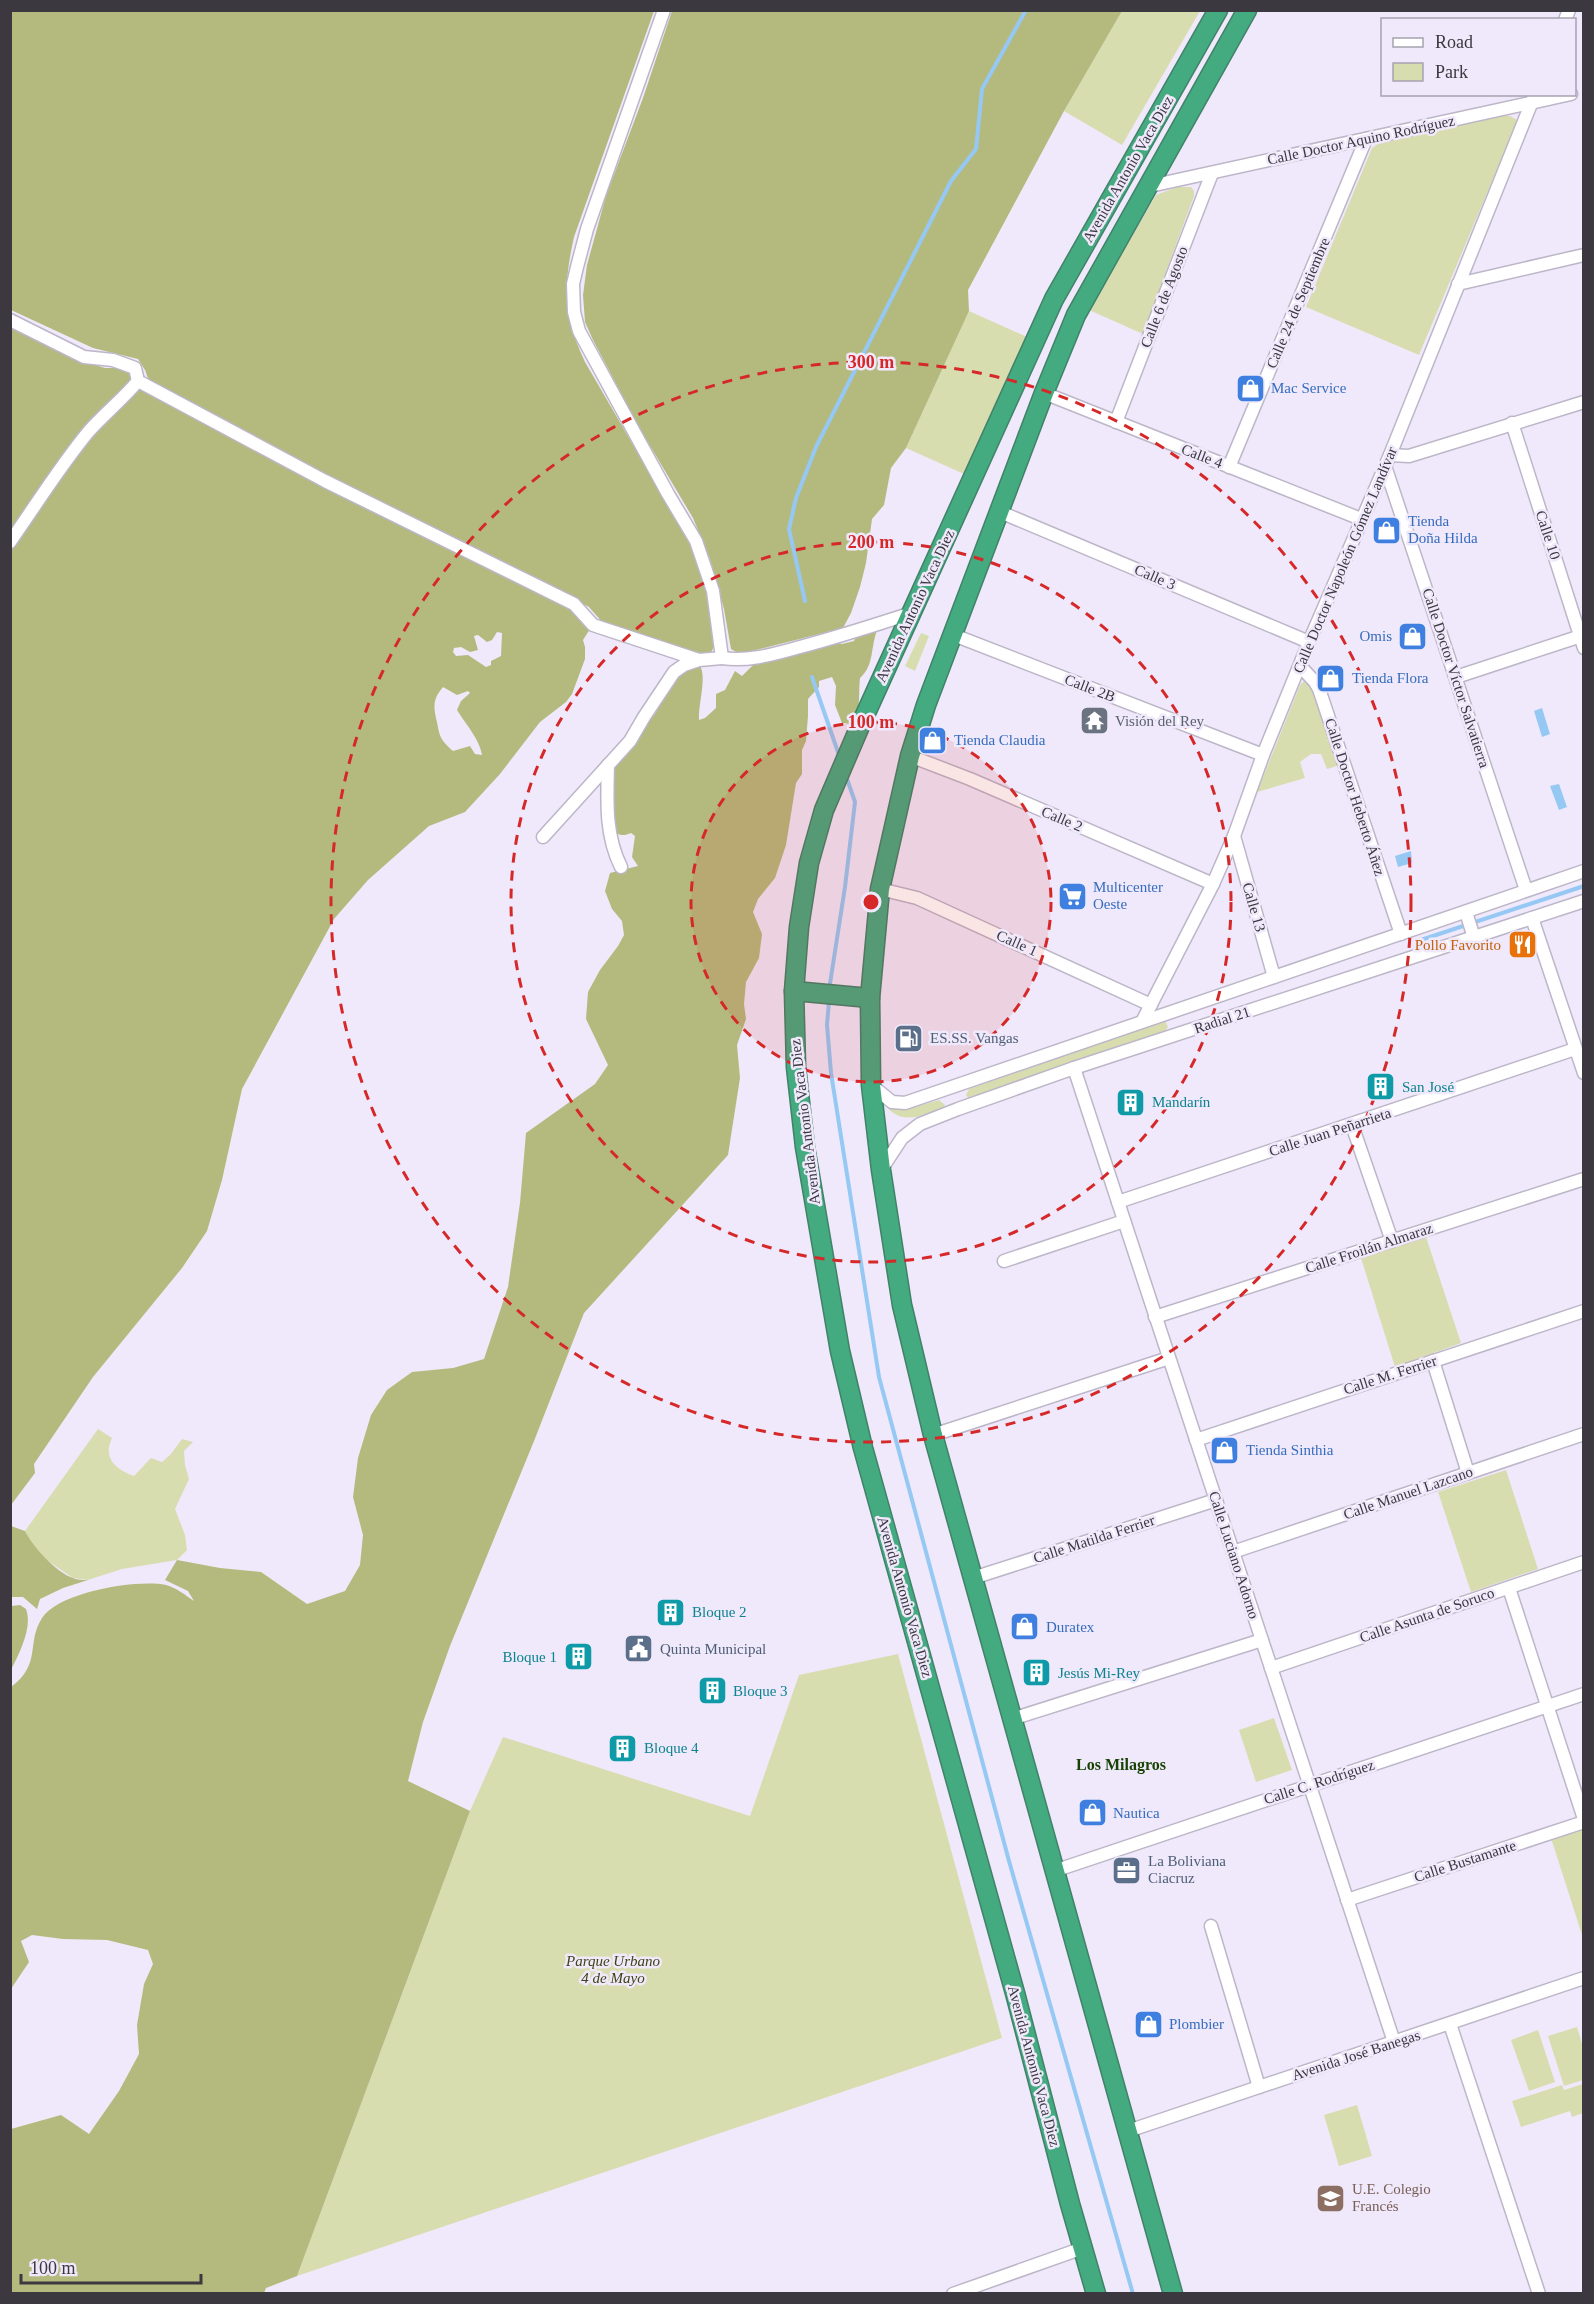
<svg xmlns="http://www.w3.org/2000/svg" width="1594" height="2304" viewBox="0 0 1594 2304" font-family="'Times New Roman',serif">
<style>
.green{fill:#d8ddb0}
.forest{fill:#b4ba7d;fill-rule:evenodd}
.water{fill:#96c8f4}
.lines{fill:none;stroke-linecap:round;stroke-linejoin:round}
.stream{stroke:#96c8f4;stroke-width:4}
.minor-casing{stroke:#bdb6c8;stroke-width:15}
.highway-casing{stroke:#418269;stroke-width:21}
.minor{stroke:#fff;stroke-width:12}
.highway{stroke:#44aa80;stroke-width:18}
.ring{fill:none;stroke:#d62828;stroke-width:3;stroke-dasharray:10 8}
.labels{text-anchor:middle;stroke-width:5;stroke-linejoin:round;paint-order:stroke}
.street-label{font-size:15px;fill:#3b383f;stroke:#efe9fb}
.shop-label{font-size:15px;fill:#366cbe;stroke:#efe9fb;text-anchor:start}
.worship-label{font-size:15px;fill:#5b616d;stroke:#efe9fb;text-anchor:start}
.food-label{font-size:15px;fill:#c56008;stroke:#efe9fb;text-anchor:end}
.service-label{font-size:15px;fill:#4e5e75;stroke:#efe9fb;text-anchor:start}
.culture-label{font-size:15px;fill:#0d838f;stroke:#efe9fb;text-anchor:start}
.park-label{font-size:15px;font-style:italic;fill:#404315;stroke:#efe9fb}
.education-label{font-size:15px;fill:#785e54;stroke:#efe9fb;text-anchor:start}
.neighbourhood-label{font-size:16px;font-weight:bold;fill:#184203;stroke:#efe9fb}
.centre{fill:#d62828;stroke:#efe9fb;stroke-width:3}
.ring-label{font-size:18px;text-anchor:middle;font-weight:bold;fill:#d62828;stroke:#efe9fb;stroke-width:5;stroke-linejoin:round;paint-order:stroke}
</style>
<rect width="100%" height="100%" fill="#efe9fb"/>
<g class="green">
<path d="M 1122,11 L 1200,11 L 1122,145 L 1064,111 Z"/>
<path d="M 1502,115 L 1510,116 L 1517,120 L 1516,124 L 1419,355 L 1306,307 L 1372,148 L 1378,144 Z"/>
<path d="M 1177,187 L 1191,187 L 1194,191 L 1194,196 L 1143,334 L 1089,310 L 1156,195 Z"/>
<path d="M 969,311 L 1027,337 L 964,474 L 906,448 Z"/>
<path d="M 921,633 L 929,636 L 915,671 L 905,666 Z"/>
<path d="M 1304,681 L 1312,682 L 1340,765 L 1327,769 L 1321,754 L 1311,754 L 1300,762 L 1305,778 L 1257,792 L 1300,685 Z"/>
<path d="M 1165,1020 L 1168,1027 L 1163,1034 L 969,1099 L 966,1095 L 969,1089 Z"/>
<path d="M 939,1100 L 945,1105 L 942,1109 C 921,1117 898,1126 883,1102 C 904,1113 919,1106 939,1100 Z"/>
<path d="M 1426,1237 L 1461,1343 L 1395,1367 L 1361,1258 Z"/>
<path d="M 98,1429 L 112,1438 C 102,1459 117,1470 134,1476 L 151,1458 L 162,1462 L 171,1454 L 182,1439 L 193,1442 L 184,1451 L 185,1465 L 189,1479 L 175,1509 L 185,1535 L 187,1550 L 177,1560 L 122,1569 L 88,1580 L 73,1578 L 48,1561 L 29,1541 L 25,1531 Z"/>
<path d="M 1506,1470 L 1538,1569 L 1471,1592 L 1438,1492 Z"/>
<path d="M 898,1654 L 1002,2038 L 297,2276 L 470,1811 L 503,1737 L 750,1816 L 799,1675 Z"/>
<path d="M 1274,1718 L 1292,1770 L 1256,1782 L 1239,1730 Z"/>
<path d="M 1583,1827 L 1583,1938 L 1551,1838 Z"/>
<path d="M 1577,2027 L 1583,2047 L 1583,2080 L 1564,2086 L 1548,2036 Z"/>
<path d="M 1538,2030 L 1555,2082 L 1529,2091 L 1511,2040 Z"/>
<path d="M 1583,2084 L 1583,2113 L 1572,2117 L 1570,2111 L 1521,2127 L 1512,2101 L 1562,2085 L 1564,2090 Z"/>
<path d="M 1357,2105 L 1372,2156 L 1339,2166 L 1324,2115 Z"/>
</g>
<g class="forest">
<path d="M 10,11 L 654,11 L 574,237 C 563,286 563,316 585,362 L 676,519 L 687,533 L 709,598 L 716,642 L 709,657 L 699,656 L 603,623 L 589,607 L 288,456 L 149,381 L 145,370 L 138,359 L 93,348 L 11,310 Z"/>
<path d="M 672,11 L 1122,11 L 1064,111 L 968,290 L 969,311 L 906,448 L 891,468 L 884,505 L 872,519 L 866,563 L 860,587 L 851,613 L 843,628 L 740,654 L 731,649 L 724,609 L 710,559 L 693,518 L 640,429 L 593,340 L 585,322 L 583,295 L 587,265 L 606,196 L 643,98 Z"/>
<path d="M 11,324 L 88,363 L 105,368 L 129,368 L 132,383 L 11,536 Z"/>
<path d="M 139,387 L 572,605 L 590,629 L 583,640 L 585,647 L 585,659 L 572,694 L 566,702 L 540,722 L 500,774 L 465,812 L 429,826 L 368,880 L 334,919 L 242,1089 L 222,1180 L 207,1231 L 182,1268 L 93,1377 L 34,1464 L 35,1473 L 11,1505 L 11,549 L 95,430 L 118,406 L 128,402 ZM 497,632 L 502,633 L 501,656 L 491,661 L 491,665 L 486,667 L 468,655 L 456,656 L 453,652 L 454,648 L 461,647 L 470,652 L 478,650 L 474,636 L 478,635 L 487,642 L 492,640 ZM 443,687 L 457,695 L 468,691 L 470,693 L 461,701 L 457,710 C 465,723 480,740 482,755 L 475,754 L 470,746 L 453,751 C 438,738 440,735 436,718 C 433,704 434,698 443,687 Z"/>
<path d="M 878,628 C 870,646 875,665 860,678 C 858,694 862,710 851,724 L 842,723 L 835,705 L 836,686 L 832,677 L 819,681 L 819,687 L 808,699 L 808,716 L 806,741 L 802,750 L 802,774 L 796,783 L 786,845 L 775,878 L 758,899 L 753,912 L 762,934 L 759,958 L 746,982 L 744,1004 L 746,1019 L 737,1045 L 740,1078 L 728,1155 L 584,1313 L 534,1441 L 450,1646 L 423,1722 L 408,1781 L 470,1811 L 297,2276 L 266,2288 L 264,2293 L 11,2293 L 11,2129 L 61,2115 L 89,2134 L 119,2091 L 139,2054 L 137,2025 L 144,1984 L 153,1964 L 148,1950 L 107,1940 L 63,1939 L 32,1935 L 21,1941 L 29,1962 L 11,1989 L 11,1687 C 42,1664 26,1643 42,1618 C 59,1592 137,1579 166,1585 C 177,1588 185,1595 194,1601 L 188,1591 L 165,1580 L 177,1560 L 220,1568 L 261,1572 L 307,1604 L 345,1591 L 360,1565 L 363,1535 L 353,1497 L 358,1458 L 371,1415 L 387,1390 L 412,1372 L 453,1368 L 484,1359 L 508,1287 L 520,1203 L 526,1133 L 595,1084 L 608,1065 L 586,1019 L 588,992 L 600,970 L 618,946 L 624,935 L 622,921 L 612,909 L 605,891 L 610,873 L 638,866 L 632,857 L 635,836 L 631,833 C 624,836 619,836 613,831 L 611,821 L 614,814 L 612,801 L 615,793 L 612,781 L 617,761 L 636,743 L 638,735 L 655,714 L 669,688 L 678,677 L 685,671 L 700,666 C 707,677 698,705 699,720 L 705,718 L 716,708 L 716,694 L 725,690 L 735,671 L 742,676 L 756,662 L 833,642 L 842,644 L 854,641 L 856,637 Z"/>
<path d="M 11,1526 L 25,1531 C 32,1546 57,1573 73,1578 C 77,1580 84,1580 88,1580 L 63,1588 L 40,1599 L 37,1609 L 23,1597 L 11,1597 Z"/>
<path d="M 20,1605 L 26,1609 C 33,1627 19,1654 11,1670 L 11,1606 Z"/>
</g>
<g class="water">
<path d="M 1542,708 L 1550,734 L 1542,737 L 1534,711 Z"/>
<path d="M 1559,784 L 1567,807 L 1559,810 L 1550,786 Z"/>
<path d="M 1411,851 L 1412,863 L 1398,867 L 1395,856 Z"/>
</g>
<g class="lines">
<g class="stream">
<path d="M 805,601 L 789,529 L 796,498 L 816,447 L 951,181 L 976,149 L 982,89 L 1026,10"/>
<path d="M 812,677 L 840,758"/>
<path d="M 1418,941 L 1584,886"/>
<path d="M 829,990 L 845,887 L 855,802 L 846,776"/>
<path d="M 829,1001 L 827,1025 L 831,1073 L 879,1377 L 1009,1861 L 1133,2294"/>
</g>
<defs>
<g id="minor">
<path d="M 1565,20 L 1569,10"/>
<path d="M 1150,186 L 1571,94"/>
<path d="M 1458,284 L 1584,255"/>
<path d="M 10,320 L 84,357 L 113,360 L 135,368 L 138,381 L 325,481 L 574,604 L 593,625 L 699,660"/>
<path d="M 1044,393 L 1361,519"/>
<path d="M 1116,422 L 1212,173"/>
<path d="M 1512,423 L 1584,648"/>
<path d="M 1390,455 L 1409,456 L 1584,402"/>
<path d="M 1385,466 L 1526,890"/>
<path d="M 1229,467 L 1366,139"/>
<path d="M 1000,512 L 1309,642"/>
<path d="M 10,542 C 36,505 60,466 89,431 C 105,413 123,399 138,381"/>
<path d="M 951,634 L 1263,755"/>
<path d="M 722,658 C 749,662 774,654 800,647 C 838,637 875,625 912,613"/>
<path d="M 1300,666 L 1315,682 L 1319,689 L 1401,934"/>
<path d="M 1456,677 L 1584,635"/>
<path d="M 910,756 L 970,779 L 1213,884"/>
<path d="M 608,765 C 607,801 605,835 621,867"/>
<path d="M 1234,836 L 1274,977"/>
<path d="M 543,837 L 630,741 L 644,717 L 674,672 L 684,665 L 699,660 L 722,658 L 713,591 L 696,541 L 668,494 L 579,331 L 574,312 L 573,284 L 577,267 L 587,229 L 664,10"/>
<path d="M 880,889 L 917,898 L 1151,1005"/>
<path d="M 1466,912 L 1474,938"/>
<path d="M 1532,918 L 1584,1073"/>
<path d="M 1143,1020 L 1213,884 L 1234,836 L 1263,755 L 1309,642 L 1390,455 L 1535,94"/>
<path d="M 1074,1068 L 1394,2042"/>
<path d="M 871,1085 L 892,1102 L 905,1103 L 1584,871"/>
<path d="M 1352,1125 L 1392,1241"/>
<path d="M 881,1170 L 902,1138 L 920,1124 L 958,1109 L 1074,1068 L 1584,901"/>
<path d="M 1118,1202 L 1575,1049"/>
<path d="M 1004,1261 L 1124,1221"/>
<path d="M 1155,1317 L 1584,1179"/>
<path d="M 1433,1361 L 1468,1473"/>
<path d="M 933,1435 L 1169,1358"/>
<path d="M 1196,1440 L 1584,1311"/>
<path d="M 1233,1552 L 1584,1434"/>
<path d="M 973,1578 L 1216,1500"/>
<path d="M 1509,1588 L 1584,1819"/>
<path d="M 1271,1668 L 1584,1562"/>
<path d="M 1012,1719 L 1262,1640"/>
<path d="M 1054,1871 L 1584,1694"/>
<path d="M 1347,1900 L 1584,1822"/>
<path d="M 1211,1926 L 1259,2087"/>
<path d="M 1450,2024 L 1539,2294"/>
<path d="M 1128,2131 L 1584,1978"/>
<path d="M 953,2294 L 1083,2248"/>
</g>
<g id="highway">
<path d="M 794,991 L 870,998"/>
<path d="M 1096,2294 L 1070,2204 L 1015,1993 L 863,1448 L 840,1351 L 805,1147 L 796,1067 L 794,991 L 799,927 L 809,863 L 824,810 L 860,726 L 1054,299 L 1218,10"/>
<path d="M 1173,2294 L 933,1435 L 902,1305 L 881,1170 L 871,1085 L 870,998 L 880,889 L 910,756 L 926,705 L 1044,393 L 1076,315 L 1247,10"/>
</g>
</defs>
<use href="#minor" class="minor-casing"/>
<use href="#highway" class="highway-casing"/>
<use href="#minor" class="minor"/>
<use href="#highway" class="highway"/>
</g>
<circle cx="871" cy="902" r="180" fill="#d62828" fill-opacity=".12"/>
<g class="ring">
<circle cx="871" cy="902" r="180"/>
<circle cx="871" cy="902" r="360"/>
<circle cx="871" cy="902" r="540"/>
</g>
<defs>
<symbol id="shop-square" viewBox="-11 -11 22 22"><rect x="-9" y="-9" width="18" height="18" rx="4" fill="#3f7fe0" stroke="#efe9fb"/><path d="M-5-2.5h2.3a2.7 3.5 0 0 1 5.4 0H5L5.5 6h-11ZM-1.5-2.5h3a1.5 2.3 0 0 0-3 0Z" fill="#fff"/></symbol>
<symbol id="temple-square" viewBox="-11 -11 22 22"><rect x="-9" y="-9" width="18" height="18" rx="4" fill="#6b7280" stroke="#efe9fb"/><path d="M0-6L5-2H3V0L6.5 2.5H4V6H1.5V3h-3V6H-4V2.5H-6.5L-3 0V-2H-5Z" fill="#fff"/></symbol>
<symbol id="supermarket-square" viewBox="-11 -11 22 22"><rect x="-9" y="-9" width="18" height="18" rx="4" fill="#3f7fe0" stroke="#efe9fb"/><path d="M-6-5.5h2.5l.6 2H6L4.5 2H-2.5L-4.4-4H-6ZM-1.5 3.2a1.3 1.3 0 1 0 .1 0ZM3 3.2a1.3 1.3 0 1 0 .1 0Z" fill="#fff"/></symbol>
<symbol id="restaurant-square" viewBox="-11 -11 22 22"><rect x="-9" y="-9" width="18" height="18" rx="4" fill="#e8710a" stroke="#efe9fb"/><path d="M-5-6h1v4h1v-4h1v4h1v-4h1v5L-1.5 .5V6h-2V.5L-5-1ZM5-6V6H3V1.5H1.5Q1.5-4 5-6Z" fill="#fff"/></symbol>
<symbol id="fuel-square" viewBox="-11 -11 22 22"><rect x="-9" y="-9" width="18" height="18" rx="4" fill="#5c6f8a" stroke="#efe9fb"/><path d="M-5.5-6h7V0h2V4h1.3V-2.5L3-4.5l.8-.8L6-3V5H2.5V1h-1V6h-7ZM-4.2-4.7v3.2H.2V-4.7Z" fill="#fff"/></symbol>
<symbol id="building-square" viewBox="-11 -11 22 22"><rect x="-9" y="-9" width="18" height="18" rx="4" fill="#0f9aa8" stroke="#efe9fb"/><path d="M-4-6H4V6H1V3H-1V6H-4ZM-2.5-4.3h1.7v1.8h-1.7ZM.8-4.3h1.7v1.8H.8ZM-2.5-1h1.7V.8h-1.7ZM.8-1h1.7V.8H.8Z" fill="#fff"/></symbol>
<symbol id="civic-square" viewBox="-11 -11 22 22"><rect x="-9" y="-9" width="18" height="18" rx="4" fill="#5c6f8a" stroke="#efe9fb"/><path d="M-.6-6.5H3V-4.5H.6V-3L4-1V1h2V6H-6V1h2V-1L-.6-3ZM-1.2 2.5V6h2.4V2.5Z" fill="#fff"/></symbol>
<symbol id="office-square" viewBox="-11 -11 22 22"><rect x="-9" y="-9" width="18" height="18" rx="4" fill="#5c6f8a" stroke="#efe9fb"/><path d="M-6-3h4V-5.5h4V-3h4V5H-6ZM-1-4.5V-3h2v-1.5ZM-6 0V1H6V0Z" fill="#fff"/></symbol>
<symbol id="school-square" viewBox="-11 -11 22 22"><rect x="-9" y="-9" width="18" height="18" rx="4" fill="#8d6e63" stroke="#efe9fb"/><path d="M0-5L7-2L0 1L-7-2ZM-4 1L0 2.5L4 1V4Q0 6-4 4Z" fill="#fff"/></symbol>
</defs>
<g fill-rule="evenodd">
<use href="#shop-square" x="1234" y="372" width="33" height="33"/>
<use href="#shop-square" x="1370" y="514" width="33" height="33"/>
<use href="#shop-square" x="1396" y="620" width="33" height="33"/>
<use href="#shop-square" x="1314" y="662" width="33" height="33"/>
<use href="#temple-square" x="1078" y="704" width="33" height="33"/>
<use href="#shop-square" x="916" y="724" width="33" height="33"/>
<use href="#supermarket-square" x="1056" y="880" width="33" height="33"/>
<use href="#restaurant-square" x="1506" y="928" width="33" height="33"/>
<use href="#fuel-square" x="892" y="1022" width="33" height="33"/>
<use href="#building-square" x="1364" y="1070" width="33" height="33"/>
<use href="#building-square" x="1114" y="1086" width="33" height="33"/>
<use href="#shop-square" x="1208" y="1434" width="33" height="33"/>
<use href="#building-square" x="654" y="1596" width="33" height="33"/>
<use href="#shop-square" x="1008" y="1610" width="33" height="33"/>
<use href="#civic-square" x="622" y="1632" width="33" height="33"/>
<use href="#building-square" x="562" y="1640" width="33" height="33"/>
<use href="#building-square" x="1020" y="1656" width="33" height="33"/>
<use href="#building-square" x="696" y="1674" width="33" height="33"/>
<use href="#building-square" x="606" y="1732" width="33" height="33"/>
<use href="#shop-square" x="1076" y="1796" width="33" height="33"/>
<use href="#office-square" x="1110" y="1854" width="33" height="33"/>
<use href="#shop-square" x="1132" y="2008" width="33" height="33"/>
<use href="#school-square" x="1314" y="2182" width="33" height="33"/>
</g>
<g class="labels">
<g class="street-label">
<text transform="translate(1361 140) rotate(-12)" y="5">Calle Doctor Aquino Rodríguez</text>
<text transform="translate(1128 169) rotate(-60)" y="5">Avenida Antonio Vaca Diez</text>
<text transform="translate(1164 297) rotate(-69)" y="5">Calle 6 de Agosto</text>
<text transform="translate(1298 303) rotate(-67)" y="5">Calle 24 de Septiembre</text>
<text transform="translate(1202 456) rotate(21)" y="5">Calle 4</text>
<text transform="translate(1548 535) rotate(72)" y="5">Calle 10</text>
<text transform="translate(1345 560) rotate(-67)" y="5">Calle Doctor Napoleón Gómez Landívar</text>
<text transform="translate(1155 577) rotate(23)" y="5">Calle 3</text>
<text transform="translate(915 606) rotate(-65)" y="5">Avenida Antonio Vaca Diez</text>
<text transform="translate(1456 678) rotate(72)" y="5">Calle Doctor Víctor Salvatierra</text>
<text transform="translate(1090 688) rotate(21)" y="5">Calle 2B</text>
<text transform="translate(1355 797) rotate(72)" y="5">Calle Doctor Heberto Áñez</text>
<text transform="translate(1062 819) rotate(23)" y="5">Calle 2</text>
<text transform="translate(1254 907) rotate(74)" y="5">Calle 13</text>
<text transform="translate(1017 943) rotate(24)" y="5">Calle 1</text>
<text transform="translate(1222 1020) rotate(-18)" y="5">Radial 21</text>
<text transform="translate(805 1122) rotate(-97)" y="5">Avenida Antonio Vaca Diez</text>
<text transform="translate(1330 1132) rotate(-18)" y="5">Calle Juan Peñarrieta</text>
<text transform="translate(1369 1248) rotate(-18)" y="5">Calle Froilán Almaraz</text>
<text transform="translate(1390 1375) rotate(-18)" y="5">Calle M. Ferrier</text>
<text transform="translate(1408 1493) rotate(-19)" y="5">Calle Manuel Lazcano</text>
<text transform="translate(1094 1539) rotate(-18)" y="5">Calle Matilda Ferrier</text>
<text transform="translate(1234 1555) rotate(72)" y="5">Calle Luciano Adorno</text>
<text transform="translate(905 1597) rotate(74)" y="5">Avenida Antonio Vaca Diez</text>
<text transform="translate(1427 1615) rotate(-19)" y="5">Calle Asunta de Soruco</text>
<text transform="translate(1319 1782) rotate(-18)" y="5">Calle C. Rodríguez</text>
<text transform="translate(1465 1861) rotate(-18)" y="5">Calle Bustamante</text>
<text transform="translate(1356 2055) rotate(-18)" y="5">Avenida José Banegas</text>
<text transform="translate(1034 2066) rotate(75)" y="5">Avenida Antonio Vaca Diez</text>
</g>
<g class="shop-label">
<text x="1271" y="393">Mac Service</text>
<text x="1408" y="526">Tienda<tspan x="1408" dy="17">Doña Hilda</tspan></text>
<text x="1392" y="641" text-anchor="end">Omis</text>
<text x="1352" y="683">Tienda Flora</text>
<text x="954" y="745">Tienda Claudia</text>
<text x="1093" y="892">Multicenter<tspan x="1093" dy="17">Oeste</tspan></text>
<text x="1246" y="1455">Tienda Sinthia</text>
<text x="1046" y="1632">Duratex</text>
<text x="1113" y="1818">Nautica</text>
<text x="1169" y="2029">Plombier</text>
</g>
<g class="worship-label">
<text x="1115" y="726">Visión del Rey</text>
</g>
<g class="food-label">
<text x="1501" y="950">Pollo Favorito</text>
</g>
<g class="service-label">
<text x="930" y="1043">ES.SS. Vangas</text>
<text x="660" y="1654">Quinta Municipal</text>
<text x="1148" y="1866">La Boliviana<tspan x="1148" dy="17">Ciacruz</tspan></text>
</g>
<g class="culture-label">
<text x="1402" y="1092">San José</text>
<text x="1152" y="1107">Mandarín</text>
<text x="692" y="1617">Bloque 2</text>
<text x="557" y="1662" text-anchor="end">Bloque 1</text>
<text x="1058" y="1678">Jesús Mi-Rey</text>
<text x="733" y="1696">Bloque 3</text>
<text x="644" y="1753">Bloque 4</text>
</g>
<g class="park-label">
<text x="613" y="1966">Parque Urbano<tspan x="613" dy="17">4 de Mayo</tspan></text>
</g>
<g class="education-label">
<text x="1352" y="2194">U.E. Colegio<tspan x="1352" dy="17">Francés</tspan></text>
</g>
<g class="neighbourhood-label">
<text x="1121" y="1770">Los Milagros</text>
</g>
</g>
<circle cx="871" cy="902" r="9" class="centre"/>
<g class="ring-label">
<text x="871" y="368">300 m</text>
<text x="871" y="548">200 m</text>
<text x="871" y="728">100 m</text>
</g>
<rect width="1594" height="2304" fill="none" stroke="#3b383f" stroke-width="24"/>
<rect x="1381" y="18" width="195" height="78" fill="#efe9fb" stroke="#a7a2b0" stroke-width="1.5"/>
<rect x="1393" y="38" width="30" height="9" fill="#ffffff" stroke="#a7a2b0" stroke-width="1.5"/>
<text x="1435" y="48" font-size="18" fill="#3b383f">Road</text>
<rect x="1393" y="63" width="30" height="18" fill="#d8ddb0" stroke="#a7a2b0" stroke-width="1.5"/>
<text x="1435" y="78" font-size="18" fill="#3b383f">Park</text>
<path d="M21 2274v9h180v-9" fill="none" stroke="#3b383f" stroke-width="3"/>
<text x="30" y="2274" font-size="18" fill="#3b383f" stroke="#efe9fb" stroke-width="4.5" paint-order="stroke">100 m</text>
</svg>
